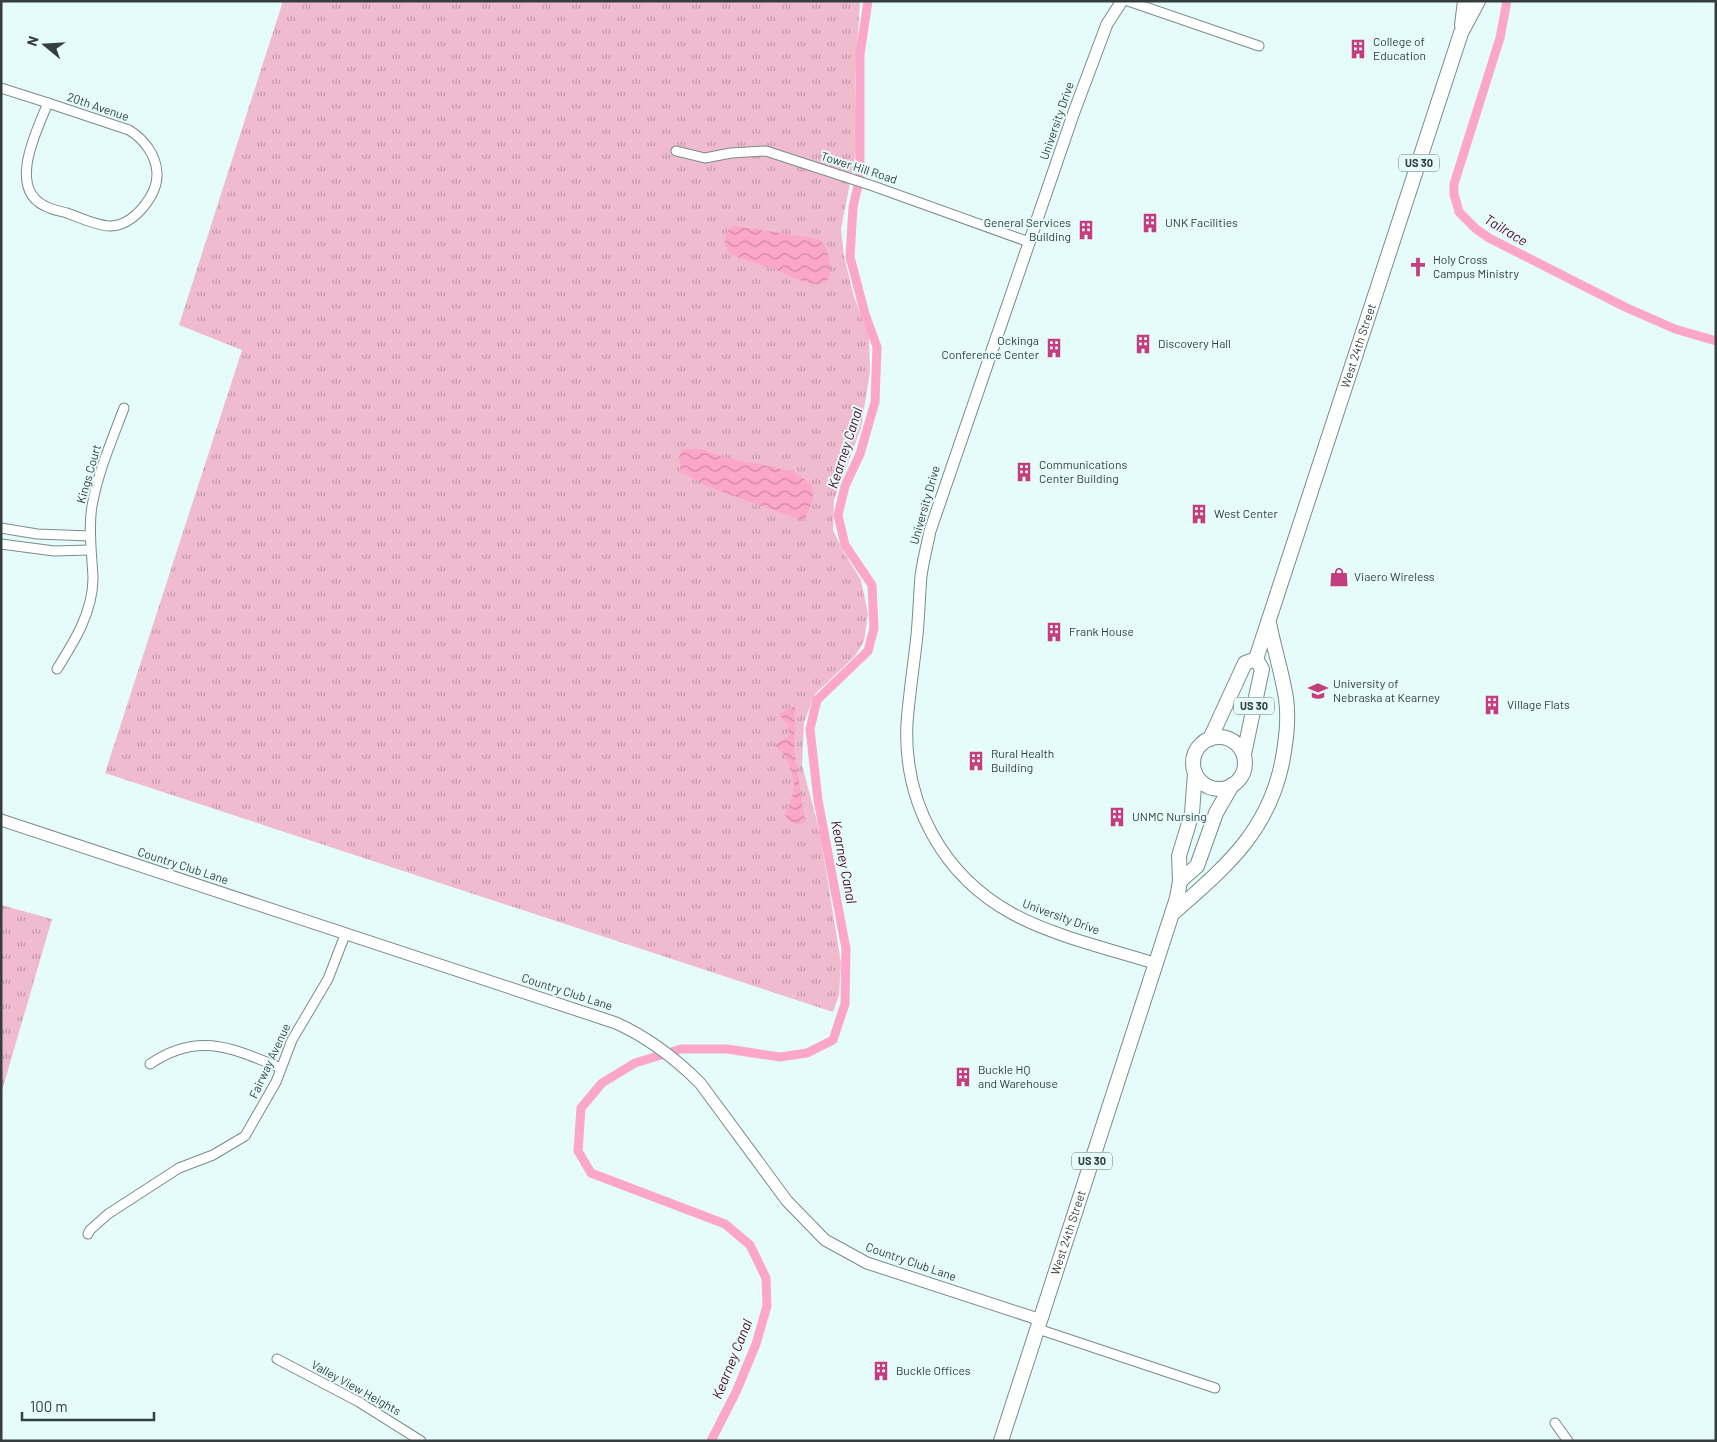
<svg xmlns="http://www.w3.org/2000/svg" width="1717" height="1442" viewBox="0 0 1717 1442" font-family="Barlow,sans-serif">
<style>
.grass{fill:url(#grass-tufts)}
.water{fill:url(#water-waves)}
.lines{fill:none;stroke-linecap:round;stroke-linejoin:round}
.canal{stroke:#fca6c9;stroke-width:9}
.minor-casing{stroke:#798c8b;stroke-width:11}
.tertiary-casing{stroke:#798c8b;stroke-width:13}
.primary-casing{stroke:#798c8b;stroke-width:16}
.minor{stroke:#fff;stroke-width:9}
.tertiary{stroke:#fff;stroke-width:11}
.primary{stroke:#fff;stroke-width:14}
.labels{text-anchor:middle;stroke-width:4;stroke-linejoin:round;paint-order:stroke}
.shield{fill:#e6fcfb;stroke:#6a7777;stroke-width:1}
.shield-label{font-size:11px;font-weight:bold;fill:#353e3e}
.poi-label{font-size:12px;fill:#353e3e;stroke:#e6fcfb;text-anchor:start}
.street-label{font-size:12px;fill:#353e3e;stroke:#e6fcfb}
.water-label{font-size:14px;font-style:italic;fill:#520630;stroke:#e6fcfb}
</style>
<defs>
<pattern id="grass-tufts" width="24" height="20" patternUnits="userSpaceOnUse" patternTransform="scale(1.25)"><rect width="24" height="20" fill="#f0bacf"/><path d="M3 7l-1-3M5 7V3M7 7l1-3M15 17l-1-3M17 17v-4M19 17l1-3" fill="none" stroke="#c399a9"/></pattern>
<pattern id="water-waves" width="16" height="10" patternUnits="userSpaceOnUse" patternTransform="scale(1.25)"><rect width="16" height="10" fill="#fca6c9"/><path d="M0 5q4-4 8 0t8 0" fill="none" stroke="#cd89a5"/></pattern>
</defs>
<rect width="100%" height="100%" fill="#e6fcfb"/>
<g class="grass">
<path d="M 283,1 L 860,1 L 855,78 L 857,147 L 841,229 L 844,256 L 854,297 L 869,337 L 870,372 L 861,428 L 834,500 L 833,530 L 843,551 L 861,580 L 868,614 L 864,641 L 855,656 L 815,694 L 804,722 L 802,765 L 820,833 L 841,963 L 839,995 L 833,1012 L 105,773 L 242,350 L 179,325 Z"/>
<path d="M 1,905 L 52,919 L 1,1094 Z"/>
</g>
<g class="water">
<path d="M 734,226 L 819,239 C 827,246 829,256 830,267 C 833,301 787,274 774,269 C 760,264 746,261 733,255 C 723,246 723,241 729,228 Z"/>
<path d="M 686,449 L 701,449 L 726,458 L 793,471 L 812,485 L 813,500 L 804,521 L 709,487 L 681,472 L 679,457 L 682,450 Z"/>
<path d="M 795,706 L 794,750 L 805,822 L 800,825 L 789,821 L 785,815 L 794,791 L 794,779 L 786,757 L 775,745 L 789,736 L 788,726 L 779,714 Z"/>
</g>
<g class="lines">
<g class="canal">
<path d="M 1507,1 L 1500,38 L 1454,184 L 1454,194 L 1459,212 L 1476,229 L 1489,238 L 1625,307 L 1675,329 L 1716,341"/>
<path d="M 711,1441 L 736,1392 L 756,1344 L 767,1306 L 766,1278 L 750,1245 L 725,1224 L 591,1173 L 578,1151 L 581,1108 L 602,1083 L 635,1063 L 681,1049 L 727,1049 L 780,1057 L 807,1053 L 833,1040 L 845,1004 L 846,949 L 818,800 L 810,729 L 817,700 L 868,651 L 874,628 L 872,585 L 845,545 L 838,515 L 845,486 L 860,454 L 875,402 L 877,347 L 865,314 L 850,257 L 853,207 L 860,177 L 860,54 L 868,1"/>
</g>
<defs>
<g id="minor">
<path d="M 1128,1 L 1259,46"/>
<path d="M 1,88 L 48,103"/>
<path d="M 48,103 L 129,130 C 144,139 156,155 157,173 C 158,195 134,225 111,226 C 100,227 78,217 67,213 C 60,211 52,210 45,206 C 7,188 37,130 48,103 Z"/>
<path d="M 676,151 L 705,158 L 731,153 L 766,151 L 873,186 L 1029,242"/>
<path d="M 1,528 L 37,534 L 90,536"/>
<path d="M 1,544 L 54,551 L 90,550"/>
<path d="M 57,669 C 74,642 93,612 93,578 C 92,554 88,530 92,506 C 98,472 112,440 124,408"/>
<path d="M 150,1064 C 198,1031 232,1048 281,1068"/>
<path d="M 88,1234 L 90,1230 L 108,1214 L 179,1168 L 213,1155 L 245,1136 L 276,1082 L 292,1040 L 328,979 L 345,935"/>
<path d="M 1038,1329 L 1215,1388"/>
<path d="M 277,1359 L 359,1402 L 421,1441"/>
<path d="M 1555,1423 L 1568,1441"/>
</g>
<g id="tertiary">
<path d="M 1122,1 L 1107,24 L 1074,112 L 930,531 C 927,546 923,561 921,576 C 919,599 919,621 916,644 C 913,670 909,697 907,723 C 903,803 943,876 1013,914 C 1053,936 1113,950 1157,964"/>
<path d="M 1,820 L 616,1023 C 647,1037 676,1059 700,1083 L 787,1201 L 825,1240 L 867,1263 L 1041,1320"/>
</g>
<g id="primary">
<path d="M 1462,25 L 1465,1"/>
<circle cx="1219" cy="763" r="26"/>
<path d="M 1210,739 L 1245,663 L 1256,659"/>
<path id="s1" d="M 1244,754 L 1262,669 L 1256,659 L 1461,33 L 1478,1"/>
<path d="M 1180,881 L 1197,866 L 1216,813 L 1232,785"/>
<path d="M 1172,914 C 1224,868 1267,834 1282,763 C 1286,741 1289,720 1286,698 C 1282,673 1274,648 1269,623"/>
<path id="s2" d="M 1001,1441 L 1177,898 L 1180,881 L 1179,856 L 1192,813 L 1195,773"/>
</g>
</defs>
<use href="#minor" class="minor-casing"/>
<use href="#tertiary" class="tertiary-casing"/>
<use href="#primary" class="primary-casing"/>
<use href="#minor" class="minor"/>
<use href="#tertiary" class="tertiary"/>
<use href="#primary" class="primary"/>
</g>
<defs>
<symbol id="building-bare" viewBox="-9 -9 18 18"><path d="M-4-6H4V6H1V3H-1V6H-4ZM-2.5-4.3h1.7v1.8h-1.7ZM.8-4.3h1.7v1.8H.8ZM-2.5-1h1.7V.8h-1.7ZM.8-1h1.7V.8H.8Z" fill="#c33d7f" stroke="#e6fcfb" stroke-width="2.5" paint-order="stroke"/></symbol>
<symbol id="church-bare" viewBox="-9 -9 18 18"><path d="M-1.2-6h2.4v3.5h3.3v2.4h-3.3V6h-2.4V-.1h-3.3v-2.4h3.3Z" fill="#c33d7f" stroke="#e6fcfb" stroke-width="2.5" paint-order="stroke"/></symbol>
<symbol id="shop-bare" viewBox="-9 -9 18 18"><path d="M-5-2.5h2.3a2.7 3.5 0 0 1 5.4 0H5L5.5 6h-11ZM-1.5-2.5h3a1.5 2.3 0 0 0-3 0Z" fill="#c33d7f" stroke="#e6fcfb" stroke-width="2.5" paint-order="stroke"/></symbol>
<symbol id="university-bare" viewBox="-9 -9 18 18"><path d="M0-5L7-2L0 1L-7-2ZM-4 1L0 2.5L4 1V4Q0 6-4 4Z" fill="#c33d7f" stroke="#e6fcfb" stroke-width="2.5" paint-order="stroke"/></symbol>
</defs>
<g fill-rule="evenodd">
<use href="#building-bare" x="1344" y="35" width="28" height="28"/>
<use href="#building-bare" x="1136" y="209" width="28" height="28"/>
<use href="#building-bare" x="1072" y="216" width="28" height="28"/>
<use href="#church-bare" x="1404" y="253" width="28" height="28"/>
<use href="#building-bare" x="1129" y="330" width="28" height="28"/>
<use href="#building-bare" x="1040" y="334" width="28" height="28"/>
<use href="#building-bare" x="1010" y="458" width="28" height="28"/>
<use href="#building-bare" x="1185" y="500" width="28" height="28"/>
<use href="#shop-bare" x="1325" y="563" width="28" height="28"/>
<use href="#building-bare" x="1040" y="618" width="28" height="28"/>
<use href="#university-bare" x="1304" y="677" width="28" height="28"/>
<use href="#building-bare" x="1478" y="691" width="28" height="28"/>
<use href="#building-bare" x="962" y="747" width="28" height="28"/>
<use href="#building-bare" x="1103" y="803" width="28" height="28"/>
<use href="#building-bare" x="949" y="1063" width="28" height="28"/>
<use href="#building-bare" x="867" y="1357" width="28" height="28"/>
</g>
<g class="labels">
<g class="shield">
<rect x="1399" y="154.5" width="40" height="17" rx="4"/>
<rect x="1234" y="697.5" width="40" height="17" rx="4"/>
<rect x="1072" y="1152.5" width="40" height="17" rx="4"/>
</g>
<g class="shield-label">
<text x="1419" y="167">US 30</text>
<text x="1254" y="710">US 30</text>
<text x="1092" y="1165">US 30</text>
</g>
<g class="poi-label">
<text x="1373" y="46">College of<tspan x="1373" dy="14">Education</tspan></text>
<text x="1071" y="227" text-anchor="end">General Services<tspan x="1071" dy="14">Building</tspan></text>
<text x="1165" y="227">UNK Facilities</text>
<text x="1433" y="264">Holy Cross<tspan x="1433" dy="14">Campus Ministry</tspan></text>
<text x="1039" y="345" text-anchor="end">Ockinga<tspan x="1039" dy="14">Conference Center</tspan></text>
<text x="1158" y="348">Discovery Hall</text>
<text x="1039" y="469">Communications<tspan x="1039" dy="14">Center Building</tspan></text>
<text x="1214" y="518">West Center</text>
<text x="1354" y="581">Viaero Wireless</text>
<text x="1069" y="636">Frank House</text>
<text x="1333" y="688">University of<tspan x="1333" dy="14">Nebraska at Kearney</tspan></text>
<text x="1507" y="709">Village Flats</text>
<text x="991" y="758">Rural Health<tspan x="991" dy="14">Building</tspan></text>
<text x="1132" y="821">UNMC Nursing</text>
<text x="978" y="1074">Buckle HQ<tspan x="978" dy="14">and Warehouse</tspan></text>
<text x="896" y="1375">Buckle Offices</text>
</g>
<g class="street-label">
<text transform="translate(98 107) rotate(19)" y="4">20th Avenue</text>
<text transform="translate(1057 121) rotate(-71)" y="4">University Drive</text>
<text transform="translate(859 168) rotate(18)" y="4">Tower Hill Road</text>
<text dy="4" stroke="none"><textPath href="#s1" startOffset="428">West 24th Street</textPath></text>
<text transform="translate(89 474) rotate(-74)" y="4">Kings Court</text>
<text transform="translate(925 505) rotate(-74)" y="4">University Drive</text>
<text transform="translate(183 866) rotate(18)" y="4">Country Club Lane</text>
<text transform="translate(1061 917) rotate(20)" y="4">University Drive</text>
<text transform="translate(567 992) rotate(18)" y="4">Country Club Lane</text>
<text transform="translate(270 1061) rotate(-65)" y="4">Fairway Avenue</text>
<text dy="4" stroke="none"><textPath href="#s2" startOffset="219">West 24th Street</textPath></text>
<text transform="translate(911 1262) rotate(19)" y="4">Country Club Lane</text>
<text transform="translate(356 1388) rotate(29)" y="4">Valley View Heights</text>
</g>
<g class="water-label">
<text transform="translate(1506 230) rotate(31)" y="5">Tailrace</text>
<text transform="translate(845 448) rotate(-72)" y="5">Kearney Canal</text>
<text transform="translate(844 862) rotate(79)" y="5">Kearney Canal</text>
<text transform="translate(732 1359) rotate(-68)" y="5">Kearney Canal</text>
</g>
</g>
<rect width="1717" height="1442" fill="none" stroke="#353e3e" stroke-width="5"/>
<g transform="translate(45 45) rotate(288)" stroke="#e6fcfb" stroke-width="4" paint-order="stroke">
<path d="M0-4L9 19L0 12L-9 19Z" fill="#353e3e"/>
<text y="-8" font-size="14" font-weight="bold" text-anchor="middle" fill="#353e3e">N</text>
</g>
<path d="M22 1412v8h132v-8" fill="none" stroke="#353e3e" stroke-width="2.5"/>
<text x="30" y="1412" font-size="15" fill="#353e3e" stroke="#e6fcfb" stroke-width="4" paint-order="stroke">100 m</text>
</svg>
